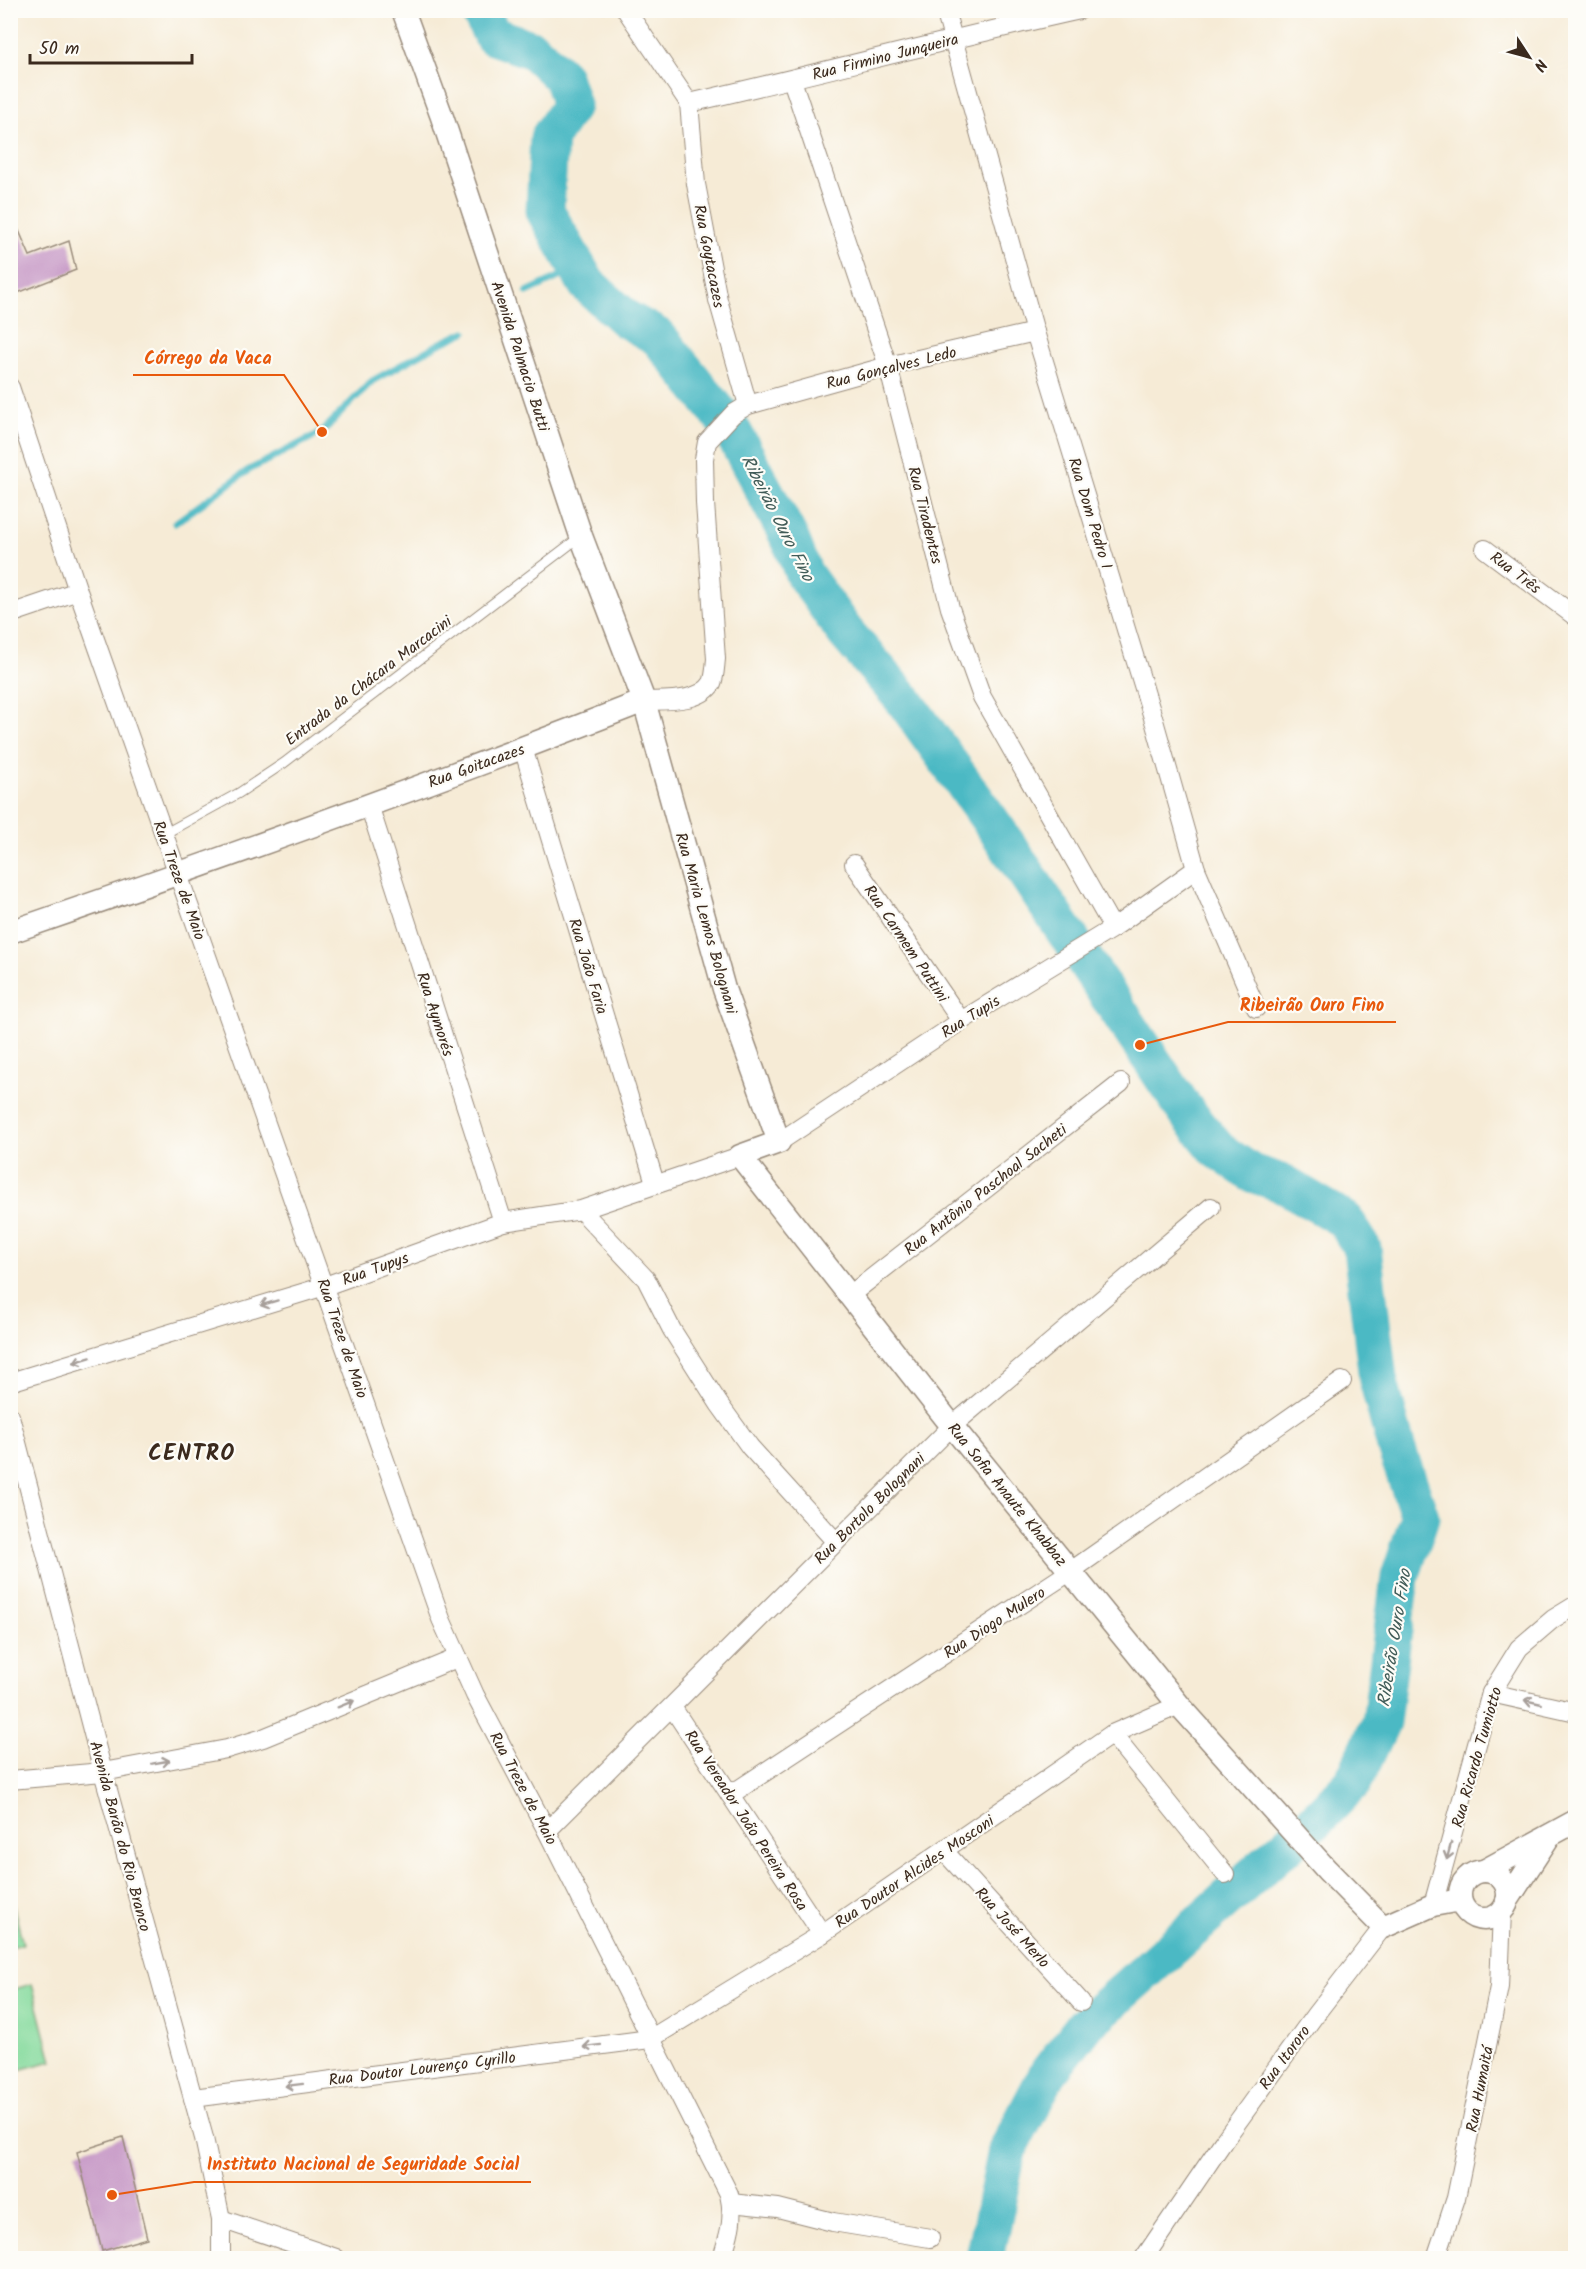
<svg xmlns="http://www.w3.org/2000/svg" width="1586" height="2269" viewBox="0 0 1586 2269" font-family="Kalam,sans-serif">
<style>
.green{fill:#85da9d;stroke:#60825e;stroke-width:1.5}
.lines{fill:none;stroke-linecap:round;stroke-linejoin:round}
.stream{stroke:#4bb9c4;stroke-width:7}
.river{stroke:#4bb9c4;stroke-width:39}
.building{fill:#c595c5}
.service-casing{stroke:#988a7a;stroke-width:11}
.minor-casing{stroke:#988a7a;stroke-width:20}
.tertiary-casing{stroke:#988a7a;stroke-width:25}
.service{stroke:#fff;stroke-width:9}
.minor{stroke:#fff;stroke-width:18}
.tertiary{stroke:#fff;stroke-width:22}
.oneway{stroke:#a79f9a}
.labels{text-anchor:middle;stroke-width:4.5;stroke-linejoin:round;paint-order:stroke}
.street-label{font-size:16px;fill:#3b2a1e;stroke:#fdfcf7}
.water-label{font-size:18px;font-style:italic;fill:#415c58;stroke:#fdfcf7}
.district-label{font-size:22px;font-weight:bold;letter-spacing:1.5px;fill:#3b2a1e;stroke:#fdfcf7}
.leader{fill:none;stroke:#e8590c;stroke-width:2}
.callout-dot{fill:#e8590c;stroke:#fdfcf7;stroke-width:2}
.callout-label{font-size:18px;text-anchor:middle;font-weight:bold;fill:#e8590c;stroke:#fdfcf7;stroke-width:4.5;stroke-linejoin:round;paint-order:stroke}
</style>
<rect width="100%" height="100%" fill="#fdfcf7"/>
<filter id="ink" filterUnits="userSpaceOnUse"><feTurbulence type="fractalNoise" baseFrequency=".0167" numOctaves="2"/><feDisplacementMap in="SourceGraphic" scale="12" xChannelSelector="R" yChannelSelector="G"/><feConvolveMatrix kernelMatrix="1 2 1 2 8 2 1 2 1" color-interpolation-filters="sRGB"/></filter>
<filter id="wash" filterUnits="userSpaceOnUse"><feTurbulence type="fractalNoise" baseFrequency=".008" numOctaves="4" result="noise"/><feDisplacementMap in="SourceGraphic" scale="24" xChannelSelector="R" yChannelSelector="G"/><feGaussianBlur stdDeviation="1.35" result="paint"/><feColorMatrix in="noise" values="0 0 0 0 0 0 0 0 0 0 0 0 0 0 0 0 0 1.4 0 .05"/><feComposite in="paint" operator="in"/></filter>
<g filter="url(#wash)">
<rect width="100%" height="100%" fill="#f6ebd6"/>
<g class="green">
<path d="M 11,1897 L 23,1944 L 11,1947 L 10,1947 Z"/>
<path d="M 32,1984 L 52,2061 L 11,2072 L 11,1990 Z"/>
</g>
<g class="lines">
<g class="stream">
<path d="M 527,292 L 578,268"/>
<path d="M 175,523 L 247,471 L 322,432 L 372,381 L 439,344 L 465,332"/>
</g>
<path class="river" d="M 479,10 L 493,36 L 533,50 L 562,77 L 571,105 L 549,138 L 545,211 L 587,284 L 626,319 L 658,337 L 729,425 L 790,539 L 804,574 L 845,632 L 904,700 L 997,830 L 1185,1110 L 1218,1150 L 1251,1173 L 1282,1183 L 1345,1220 L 1362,1248 L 1378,1379 L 1396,1447 L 1420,1517 L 1400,1577 L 1381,1722 L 1353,1782 L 1321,1815 L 1085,2025 L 1048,2073 L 1007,2151 L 985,2258"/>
</g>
<g id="blocks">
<g class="building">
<path d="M 10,210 L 30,256 L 69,241 L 76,270 L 10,296 Z"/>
<path d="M 123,2137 L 147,2238 L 102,2251 L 77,2152 Z"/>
</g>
</g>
</g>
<g filter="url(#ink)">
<use href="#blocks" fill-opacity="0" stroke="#988a7a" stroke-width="1.5"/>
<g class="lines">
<defs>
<path id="service" d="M 164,834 L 239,793 L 284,763 L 581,536"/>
<g id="minor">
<path d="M 626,10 L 689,103"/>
<path d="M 945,10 L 1035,332 L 1155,724 L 1196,869 L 1256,1008"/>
<path d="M 792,80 L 888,366 L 950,608 L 982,697 L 1113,928"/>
<path d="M 689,103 C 820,73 949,39 1080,10"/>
<path d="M 689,103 L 696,184 L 718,300 L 748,405"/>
<path d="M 10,387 L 78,591 L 441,1619 L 475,1695 L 547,1831 L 729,2194 C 735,2220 729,2234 722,2258"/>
<path d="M 1485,549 L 1576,617"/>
<path d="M 10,614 L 78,591"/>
<path d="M 644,701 C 664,700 700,703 712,683 C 715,676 715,667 716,659 L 705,503 L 704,459 L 707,442 L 733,414 L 748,405 L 888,366 L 1035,332"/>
<path d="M 523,748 L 655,1183"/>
<path d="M 369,805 L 503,1222"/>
<path d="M 854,864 L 961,1021"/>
<path d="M 779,1142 L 961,1021 L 1113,928 L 1196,869"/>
<path d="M 581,1210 L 646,1279 L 672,1330 L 719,1404 L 750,1447 L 836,1542"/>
<path d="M 850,1295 L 1121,1083"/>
<path d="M 10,1382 L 325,1286 L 503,1222 L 581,1210 L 740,1156"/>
<path d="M 10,1416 L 103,1772 L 204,2138 L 221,2219 L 221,2258"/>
<path d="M 1491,1693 L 1576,1712"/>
<path d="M 672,1707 L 822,1934"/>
<path d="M 1112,1734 L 1225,1874"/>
<path d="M 10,1780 L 103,1772 L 227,1749 L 263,1738 L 457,1658"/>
<path d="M 730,1795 L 1071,1571 L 1342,1381"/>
<path d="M 547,1831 L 952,1426 L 1211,1207"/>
<path d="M 944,1851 L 1081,2002"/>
<path d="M 1433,1905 L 1491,1693 L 1519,1648 L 1553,1619 L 1576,1605"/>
<path d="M 193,2098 L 650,2039 L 822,1934 L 1112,1734 L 1179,1705"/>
<path d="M 731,2203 L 778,2208 L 833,2222 L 930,2238"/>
<path d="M 221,2219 L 336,2258"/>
<path d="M 1144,2258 L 1223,2142 L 1315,2015 L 1383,1927"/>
<path d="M 1436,2258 L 1456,2198 L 1499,1987 L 1502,1911"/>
</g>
<g id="tertiary">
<path d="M 403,10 L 442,117 L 581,536 L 644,701 L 724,989 L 779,1142 L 740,1156 L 952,1426 L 1179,1705 L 1327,1870 L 1383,1927 L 1433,1905 L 1460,1900"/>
<path d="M 10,932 C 223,859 435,783 644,701"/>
<circle cx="1484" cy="1895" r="24"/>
<path d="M 1484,1871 L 1576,1821"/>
<path d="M 1507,1901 L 1548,1838"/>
</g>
</defs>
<use href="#service" class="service-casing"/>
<use href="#minor" class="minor-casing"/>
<use href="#tertiary" class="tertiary-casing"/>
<use href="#service" class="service"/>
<use href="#minor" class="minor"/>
<use href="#tertiary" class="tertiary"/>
</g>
<defs><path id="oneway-shaft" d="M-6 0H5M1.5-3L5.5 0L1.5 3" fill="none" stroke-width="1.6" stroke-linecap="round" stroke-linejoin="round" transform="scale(1.5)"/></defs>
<g class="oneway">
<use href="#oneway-shaft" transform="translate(269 1303) rotate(163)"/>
<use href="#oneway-shaft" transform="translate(82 1360) rotate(163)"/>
<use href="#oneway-shaft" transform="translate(1533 1702) rotate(-167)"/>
<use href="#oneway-shaft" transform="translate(346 1704) rotate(-22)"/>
<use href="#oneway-shaft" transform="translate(161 1762) rotate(-10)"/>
<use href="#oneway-shaft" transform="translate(1449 1851) rotate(105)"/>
<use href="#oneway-shaft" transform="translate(592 2046) rotate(173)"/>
<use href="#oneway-shaft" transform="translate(294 2085) rotate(173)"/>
</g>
</g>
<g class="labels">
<g class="street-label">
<text transform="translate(885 56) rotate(-14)" y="6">Rua Firmino Junqueira</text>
<text transform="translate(710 256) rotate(79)" y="6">Rua Goytacazes</text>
<text transform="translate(521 356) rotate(72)" y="6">Avenida Palmacio Butti</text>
<text transform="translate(891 367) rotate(-14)" y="6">Rua Gonçalves Ledo</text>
<text transform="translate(1091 513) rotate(73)" y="6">Rua Dom Pedro I</text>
<text transform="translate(926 515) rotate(76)" y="6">Rua Tiradentes</text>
<text transform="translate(1516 572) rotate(37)" y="6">Rua Três</text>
<text transform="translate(368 680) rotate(-37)" y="6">Entrada da Chácara Marcacini</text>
<text transform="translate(476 765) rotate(-20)" y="6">Rua Goitacazes</text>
<text transform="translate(180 880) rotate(70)" y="6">Rua Treze de Maio</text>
<text transform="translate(707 923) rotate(74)" y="6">Rua Maria Lemos Bolognani</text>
<text transform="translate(907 943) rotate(56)" y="6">Rua Carmem Puttini</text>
<text transform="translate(589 966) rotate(73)" y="6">Rua João Faria</text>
<text transform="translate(436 1014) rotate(72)" y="6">Rua Aymorés</text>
<text transform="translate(970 1016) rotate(-32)" y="6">Rua Tupis</text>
<text transform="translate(985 1189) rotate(-38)" y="6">Rua Antônio Paschoal Sacheti</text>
<text transform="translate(375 1268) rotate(-20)" y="6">Rua Tupys</text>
<text transform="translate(343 1338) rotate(71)" y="6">Rua Treze de Maio</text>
<text transform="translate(1008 1494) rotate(51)" y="6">Rua Sofia Anaute Khabbaz</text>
<text transform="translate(869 1508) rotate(-45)" y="6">Rua Bortolo Bolognani</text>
<text transform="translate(994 1622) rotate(-33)" y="6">Rua Diogo Mulero</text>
<text transform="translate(1476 1757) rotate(-74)" y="6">Rua Ricardo Tumiotto</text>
<text transform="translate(524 1788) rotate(62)" y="6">Rua Treze de Maio</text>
<text transform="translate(747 1820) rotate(57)" y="6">Rua Vereador João Pereira Rosa</text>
<text transform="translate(121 1836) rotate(75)" y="6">Avenida Barão do Rio Branco</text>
<text transform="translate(914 1871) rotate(-34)" y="6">Rua Doutor Alcides Mosconi</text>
<text transform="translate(1013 1927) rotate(48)" y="6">Rua José Merlo</text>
<text transform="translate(1284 2057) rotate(-54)" y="6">Rua Itororo</text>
<text transform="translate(422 2068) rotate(-7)" y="6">Rua Doutor Lourenço Cyrillo</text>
<text transform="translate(1479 2089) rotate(-79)" y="6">Rua Humaitá</text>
</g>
<g class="water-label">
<text transform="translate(778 518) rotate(63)" y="6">Ribeirão Ouro Fino</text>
<text transform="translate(1394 1638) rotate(-81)" y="6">Ribeirão Ouro Fino</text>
</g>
<g class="district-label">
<text x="192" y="1460">CENTRO</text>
</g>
</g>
<path class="leader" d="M322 432L284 375H133M1140 1045L1228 1022H1396M112 2195L194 2182H531"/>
<g class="callout-dot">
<circle cx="322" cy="432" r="6"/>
<circle cx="1140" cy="1045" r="6"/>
<circle cx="112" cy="2195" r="6"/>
</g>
<g class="callout-label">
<text x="208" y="364">Córrego da Vaca</text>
<text x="1312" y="1011">Ribeirão Ouro Fino</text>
<text x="363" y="2170">Instituto Nacional de Seguridade Social</text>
</g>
<rect width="1586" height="2269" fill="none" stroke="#fdfcf7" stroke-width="36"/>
<g transform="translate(1529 57) rotate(126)" stroke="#fdfcf7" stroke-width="4.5" paint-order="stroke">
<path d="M0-4.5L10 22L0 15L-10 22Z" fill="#3b2a1e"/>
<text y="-9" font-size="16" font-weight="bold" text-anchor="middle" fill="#3b2a1e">N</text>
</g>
<path d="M30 54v9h162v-9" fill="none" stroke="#3b2a1e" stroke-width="3"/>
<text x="39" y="54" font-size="18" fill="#3b2a1e" stroke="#fdfcf7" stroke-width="4.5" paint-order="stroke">50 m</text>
</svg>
